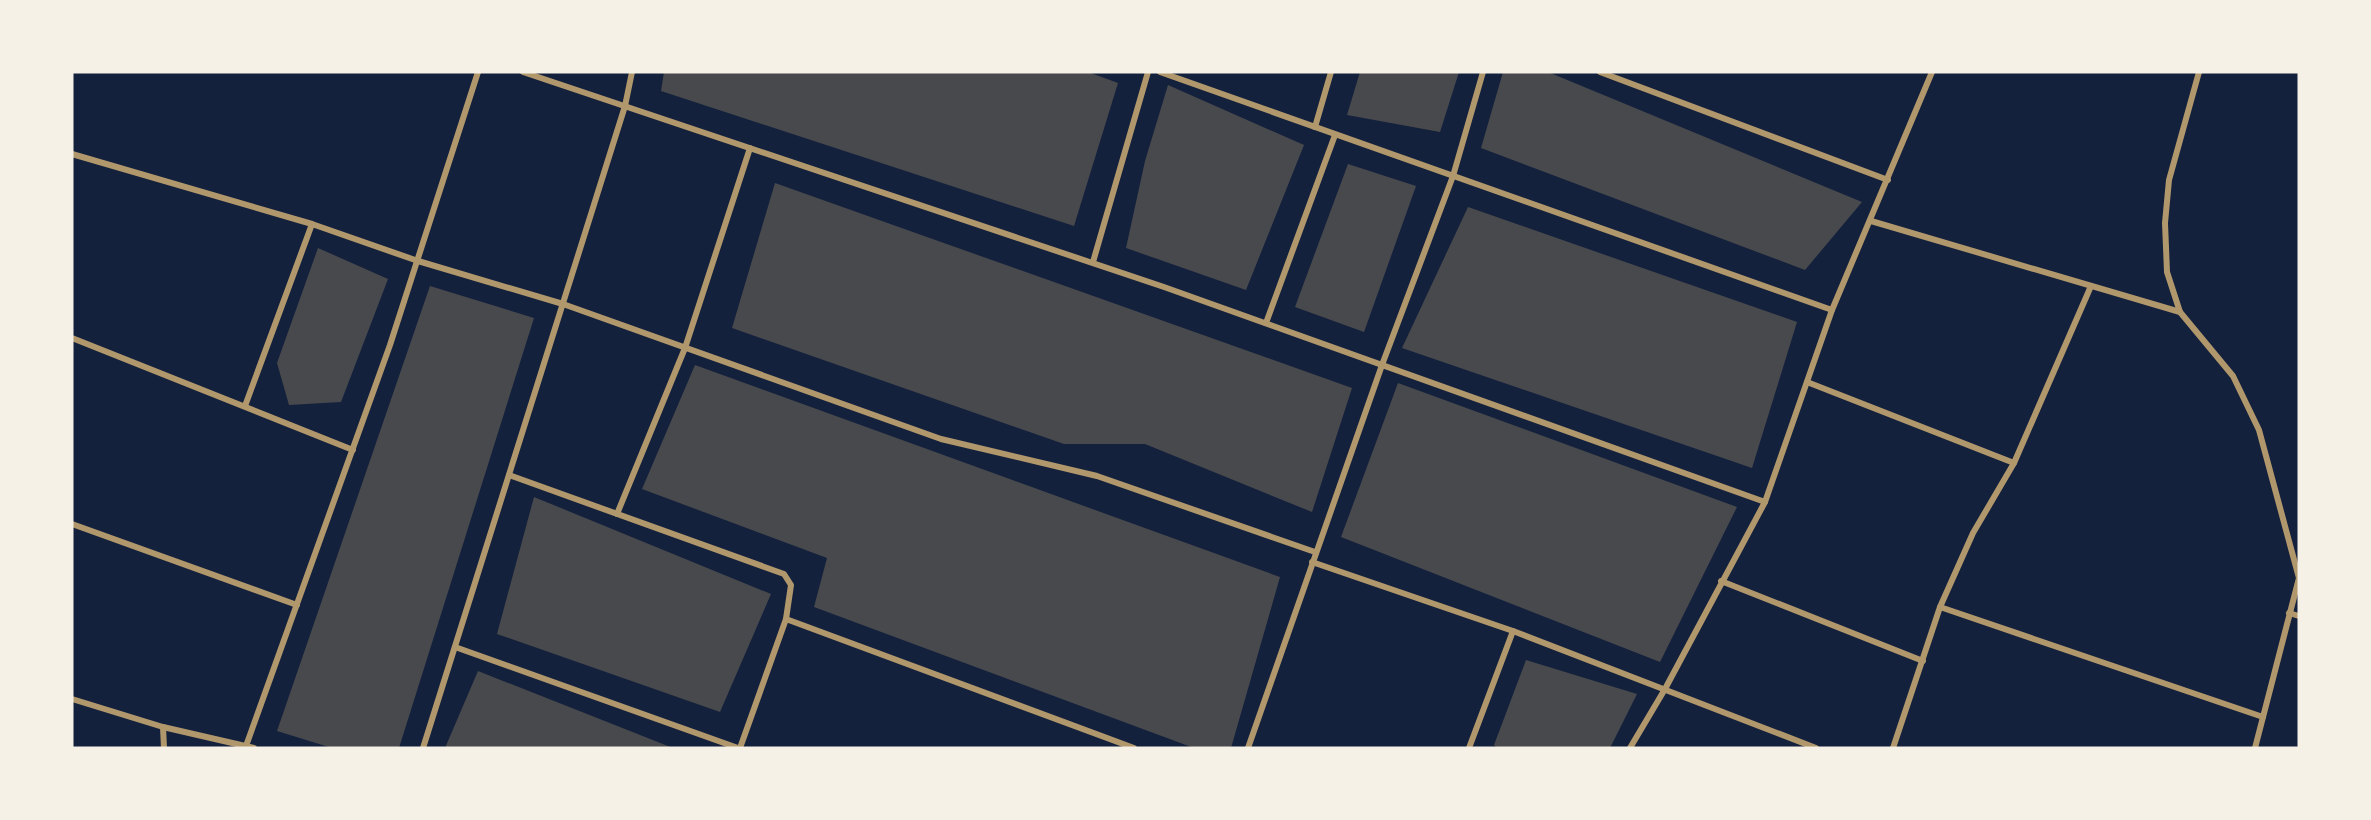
<svg xmlns="http://www.w3.org/2000/svg" width="2371" height="820" viewBox="0 0 2371 820" font-family="'Times New Roman',serif">
<style>
.building{fill:#48494c}
.lines{fill:none;stroke-linecap:round;stroke-linejoin:round}
.minor{stroke:#b1986c;stroke-width:6}
</style>
<rect width="100%" height="100%" fill="#14213d"/>
<g class="building">
<path d="M 664,72 L 1088,72 L 1118,83 L 1074,226 L 661,91 Z"/>
<path d="M 1360,72 L 1459,72 L 1440,132 L 1347,115 Z"/>
<path d="M 1503,72 L 1548,72 L 1862,202 L 1805,270 L 1481,148 Z"/>
<path d="M 1168,85 L 1304,145 L 1246,290 L 1126,248 L 1145,161 Z"/>
<path d="M 1348,164 L 1416,186 L 1364,332 L 1295,307 Z"/>
<path d="M 775,183 L 1352,388 L 1312,512 L 1145,444 L 1064,444 L 732,328 Z"/>
<path d="M 1468,207 L 1797,322 L 1752,468 L 1402,348 Z"/>
<path d="M 318,248 L 388,279 L 341,402 L 289,405 L 277,363 Z"/>
<path d="M 430,286 L 534,318 L 399,748 L 332,748 L 277,731 Z"/>
<path d="M 695,365 L 1280,577 L 1231,748 L 1194,748 L 814,607 L 827,558 L 642,489 Z"/>
<path d="M 1398,383 L 1737,507 L 1660,662 L 1341,537 Z"/>
<path d="M 534,497 L 771,594 L 720,712 L 497,634 Z"/>
<path d="M 1526,660 L 1637,694 L 1610,748 L 1497,748 L 1494,745 Z"/>
<path d="M 478,671 L 673,748 L 445,748 Z"/>
</g>
<g class="lines">
<g class="minor">
<path d="M 523,72 L 1164,287 L 1765,502"/>
<path d="M 1160,72 L 1832,310"/>
<path d="M 1600,72 L 1888,180"/>
<path d="M 2199,72 L 2169,180 L 2165,223 L 2167,272 L 2180,312 L 2233,376 L 2259,430 L 2299,578"/>
<path d="M 1315,127 L 1331,72"/>
<path d="M 72,154 L 312,224 L 418,261 L 563,304 L 941,439 L 1097,476 L 1315,552"/>
<path d="M 1871,221 L 2180,312"/>
<path d="M 1093,262 L 1148,72"/>
<path d="M 1266,323 L 1335,135"/>
<path d="M 72,338 L 353,450"/>
<path d="M 1807,382 L 2014,463"/>
<path d="M 245,406 L 312,224"/>
<path d="M 509,475 L 784,574 L 791,585 L 786,619 L 740,748"/>
<path d="M 617,514 L 685,348 L 750,148"/>
<path d="M 72,524 L 297,605"/>
<path d="M 1312,562 L 1513,631 L 1816,748"/>
<path d="M 1721,581 L 1923,661"/>
<path d="M 1940,607 L 2263,717"/>
<path d="M 2289,613 L 2299,616"/>
<path d="M 786,619 L 1134,748"/>
<path d="M 455,647 L 738,748"/>
<path d="M 72,699 L 163,727 L 254,748"/>
<path d="M 163,727 L 164,748"/>
<path d="M 246,746 L 390,345 L 478,72"/>
<path d="M 423,748 L 625,106 L 632,72"/>
<path d="M 1248,748 L 1382,365 L 1453,176 L 1483,72"/>
<path d="M 1469,748 L 1513,631"/>
<path d="M 1630,748 L 1665,689 L 1765,502 L 1832,310 L 1932,72"/>
<path d="M 1893,748 L 1940,607 L 1973,533 L 2014,463 L 2091,286"/>
<path d="M 2255,748 L 2299,578"/>
</g>
</g>
<rect width="2371" height="820" fill="none" stroke="#f6f1e7" stroke-width="147"/>
</svg>
